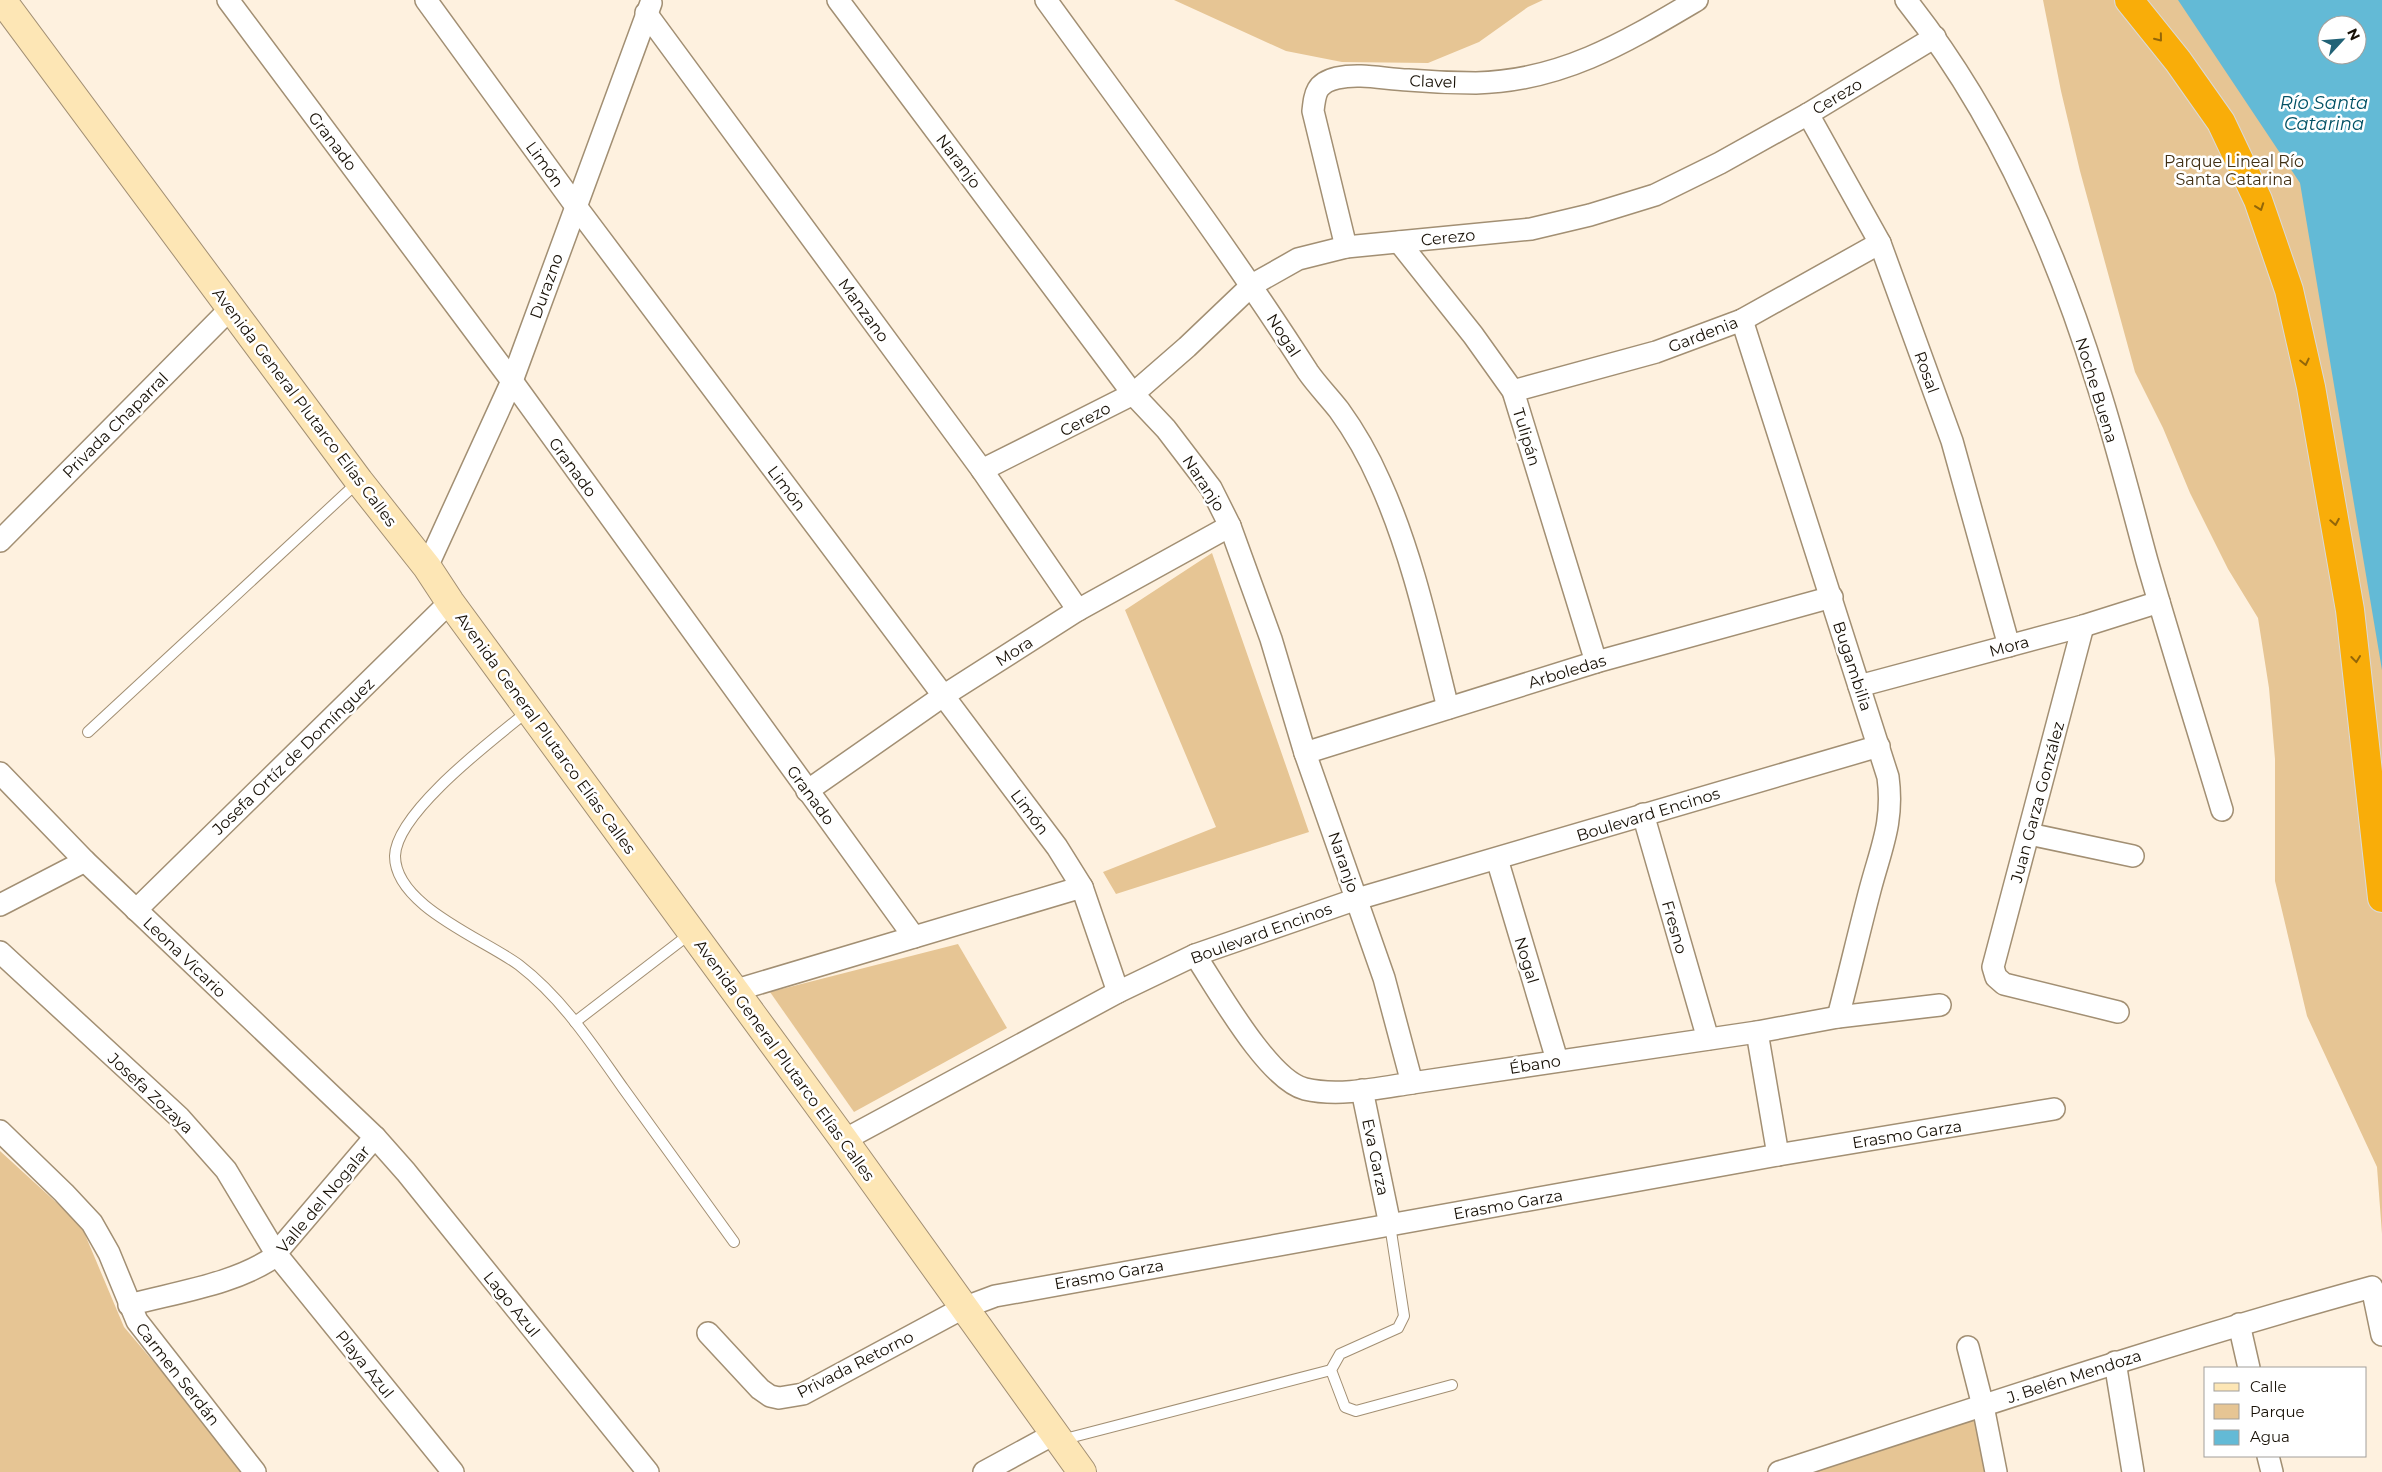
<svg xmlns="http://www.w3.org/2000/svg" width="2382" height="1472" viewBox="0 0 2382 1472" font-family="Montserrat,sans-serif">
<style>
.green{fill:#e6c594;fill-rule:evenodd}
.water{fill:#63bad6;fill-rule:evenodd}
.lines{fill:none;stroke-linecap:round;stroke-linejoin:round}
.lane-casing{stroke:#a28f73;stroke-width:12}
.street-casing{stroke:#a28f73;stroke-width:24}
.secondary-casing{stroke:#a28f73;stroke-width:30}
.highway-casing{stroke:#dad9d7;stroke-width:30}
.lane{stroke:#fff;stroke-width:10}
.street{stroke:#fff;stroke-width:21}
.secondary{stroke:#fde6b5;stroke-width:28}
.highway{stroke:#f9ad09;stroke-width:28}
.oneway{stroke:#936608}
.labels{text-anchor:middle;stroke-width:5;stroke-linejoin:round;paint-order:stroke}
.street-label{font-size:16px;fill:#171006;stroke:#fff}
.park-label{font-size:16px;fill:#402f13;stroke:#fff}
.water-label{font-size:18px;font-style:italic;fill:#015064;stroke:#fff}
</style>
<rect width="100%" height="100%" fill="#fef1df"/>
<g class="green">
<path d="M 1174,0 L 1543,0 L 1528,7 L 1479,42 L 1428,63 L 1342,62 L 1286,51 Z"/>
<path d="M 2043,0 L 2382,0 L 2382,1234 L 2377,1167 L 2307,1016 L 2275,881 L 2275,759 L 2269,688 L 2258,618 L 2228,569 L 2190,493 L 2163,428 L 2135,372 L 2080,171 L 2061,91 ZM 2327,25 L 2357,25 L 2357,55 L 2327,55 Z"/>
<path d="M 1212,553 L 1309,832 L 1116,894 L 1103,872 L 1216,827 L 1125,610 Z"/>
<path d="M 958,944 L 1007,1028 L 854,1112 L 770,992 Z"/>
<path d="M 0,1151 L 81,1225 L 124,1327 L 247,1472 L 0,1472 Z"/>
<path d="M 1976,1417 L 1988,1472 L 1810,1472 Z"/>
</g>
<path class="water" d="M 2178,0 L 2382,0 L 2382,670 L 2300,183 ZM 2327,25 L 2357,25 L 2357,55 L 2327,55 Z"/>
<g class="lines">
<defs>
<g id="lane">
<path d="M 528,711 C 495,738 396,812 395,856 C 395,906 484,939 519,965 C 562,998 592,1044 623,1088 C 660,1140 697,1191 734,1242"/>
<path d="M 88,732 L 358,482"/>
<path d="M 575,1022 L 691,933"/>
<path d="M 1390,1225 L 1404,1316 L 1398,1328 L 1340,1354 L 1331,1370 L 1345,1407 L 1356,1411 L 1452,1385"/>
<path d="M 1061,1440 L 1331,1370"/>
</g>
<g id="street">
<path d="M 228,0 L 512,381 L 914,937"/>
<path d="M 426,0 L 575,205 L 1057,847 L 1082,887 L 1118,992"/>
<path d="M 838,0 L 1133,394 L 1166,429 L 1211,488 L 1230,526 L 1271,639 L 1305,753 L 1384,978 L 1412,1083"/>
<path d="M 1046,0 C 1135,123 1226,244 1308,372 C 1317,385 1329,397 1339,410 C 1355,432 1369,457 1380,482 C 1412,553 1429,632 1448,708"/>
<path d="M 1906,0 C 1996,113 2055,247 2097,383 C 2116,442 2131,502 2147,561 C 2171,644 2197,727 2222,810"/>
<path d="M 646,13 L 982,470 L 1078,610"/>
<path d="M 1808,114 L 1880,243 L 1952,441 L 2009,646"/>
<path d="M 1399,242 L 1473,335 L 1513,391 L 1596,662"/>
<path d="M 1346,247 L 1313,111 C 1315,93 1316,83 1337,78 C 1360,73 1384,79 1408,80 C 1431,82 1454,83 1476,83 C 1562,81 1626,42 1697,0"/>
<path d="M 1742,320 L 1888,777 C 1894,822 1881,848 1870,890 C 1859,932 1849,975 1838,1017"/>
<path d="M 1513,391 L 1656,352 L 1742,320 L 1880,243"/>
<path d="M 982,470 L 1133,394 L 1187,347 L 1252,285 L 1298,259 L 1346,247 L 1531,229 L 1590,215 L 1655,195 L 1720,163 L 1808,114 L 1935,37"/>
<path d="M 0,541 L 230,309"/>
<path d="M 427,567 L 512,381 L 651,3"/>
<path d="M 2083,626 L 1993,967 L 1996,977 L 2004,984 L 2118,1012"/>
<path d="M 1859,686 L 2083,626 L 2159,602"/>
<path d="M 1305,753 L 1596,662 L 1832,597"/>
<path d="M 0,773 L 85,861 L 375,1137 L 406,1172 L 648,1472"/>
<path d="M 807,791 L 943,696 L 1078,610 L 1230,526"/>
<path d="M 1643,814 L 1708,1039"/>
<path d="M 2029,834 L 2133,856"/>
<path d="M 1497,859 L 1557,1060"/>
<path d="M 0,905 L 85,861"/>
<path d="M 136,910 L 450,602"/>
<path d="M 0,952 L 179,1117 L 226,1170 L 277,1255 L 453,1472"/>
<path d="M 1195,955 C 1217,988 1268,1080 1305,1089 C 1339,1097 1379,1088 1412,1083 L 1757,1032 L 1838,1017 L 1940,1005"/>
<path d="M 733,991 L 1082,887"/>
<path d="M 1757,1032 L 1778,1155"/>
<path d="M 1362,1090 L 1390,1225"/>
<path d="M 0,1131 L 64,1193 L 92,1223 L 109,1253 L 137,1321 L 255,1472"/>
<path d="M 844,1140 L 1118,992 L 1195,955 L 1357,899 L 1879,746"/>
<path d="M 129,1305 C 177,1292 237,1284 277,1255 L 277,1252 L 375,1137"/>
<path d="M 2239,1324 L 2249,1368"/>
<path d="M 708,1333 L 760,1389 L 770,1396 L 779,1398 L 803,1394 L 963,1308 L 995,1296 L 1778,1155 L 2054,1109"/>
<path d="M 1968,1347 L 1983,1406 L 1996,1472"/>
<path d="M 2115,1362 L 2133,1472"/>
<path d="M 2268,1456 L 2272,1472"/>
<path d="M 984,1472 L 1054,1434"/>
<path d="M 1779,1472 C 1976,1408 2172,1342 2372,1287 L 2382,1335"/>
</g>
<path id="secondary" d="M 2,0 L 359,481 L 427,567 L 450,602 L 844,1140 L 1082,1472"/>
<path id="highway" d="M 2129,0 L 2178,61 L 2221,122 L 2258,200 L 2289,290 L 2311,387 L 2350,610 L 2382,898"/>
</defs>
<use href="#lane" class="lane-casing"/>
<use href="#street" class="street-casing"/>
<use href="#secondary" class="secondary-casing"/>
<use href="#highway" class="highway-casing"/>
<use href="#lane" class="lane"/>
<use href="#street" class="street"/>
<use href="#secondary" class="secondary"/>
<use href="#highway" class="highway"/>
</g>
<defs><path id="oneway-chevron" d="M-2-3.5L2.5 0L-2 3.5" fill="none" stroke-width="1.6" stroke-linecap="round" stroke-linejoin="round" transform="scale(1.25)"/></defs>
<g class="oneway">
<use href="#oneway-chevron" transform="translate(2159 38) rotate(51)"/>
<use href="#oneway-chevron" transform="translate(2260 207) rotate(70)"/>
<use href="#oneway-chevron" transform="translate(2305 362) rotate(77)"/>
<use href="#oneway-chevron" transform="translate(2335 522) rotate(80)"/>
<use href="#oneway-chevron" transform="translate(2356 659) rotate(83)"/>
</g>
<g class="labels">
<g class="street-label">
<text transform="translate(1433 81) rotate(2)" y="6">Clavel</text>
<text transform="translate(1837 96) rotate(-31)" y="6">Cerezo</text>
<text transform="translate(333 141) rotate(53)" y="6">Granado</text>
<text transform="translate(959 161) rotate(53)" y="6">Naranjo</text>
<text transform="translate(545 164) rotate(54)" y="6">Limón</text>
<text transform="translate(1448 237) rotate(-6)" y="6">Cerezo</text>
<text transform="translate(546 286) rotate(-70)" y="6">Durazno</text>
<text transform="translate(864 310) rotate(54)" y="6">Manzano</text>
<text transform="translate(1703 334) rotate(-21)" y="6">Gardenia</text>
<text transform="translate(1284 335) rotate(57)" y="6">Nogal</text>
<text transform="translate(1927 372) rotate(70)" y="6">Rosal</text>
<text transform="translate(2097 390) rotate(73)" y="6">Noche Buena</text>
<text transform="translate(305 407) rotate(53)" y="6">Avenida General Plutarco Elías Calles</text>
<text transform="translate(1085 419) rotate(-28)" y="6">Cerezo</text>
<text transform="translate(115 425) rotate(-45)" y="6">Privada Chaparral</text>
<text transform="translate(1527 437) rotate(73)" y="6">Tulipán</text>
<text transform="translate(573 467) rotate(54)" y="6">Granado</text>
<text transform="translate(1204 483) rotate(57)" y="6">Naranjo</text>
<text transform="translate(787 488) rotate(53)" y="6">Limón</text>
<text transform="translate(2009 646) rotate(-15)" y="6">Mora</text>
<text transform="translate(1014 651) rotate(-33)" y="6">Mora</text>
<text transform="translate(1853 666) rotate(72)" y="6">Bugambilia</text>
<text transform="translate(1567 671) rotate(-17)" y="6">Arboledas</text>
<text transform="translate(546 733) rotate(54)" y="6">Avenida General Plutarco Elías Calles</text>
<text transform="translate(293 756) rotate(-44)" y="6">Josefa Ortíz de Domínguez</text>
<text transform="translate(811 795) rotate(54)" y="6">Granado</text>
<text transform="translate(2037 802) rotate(-75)" y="6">Juan Garza González</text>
<text transform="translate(1030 812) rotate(53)" y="6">Limón</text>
<text transform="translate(1648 814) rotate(-17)" y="6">Boulevard Encinos</text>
<text transform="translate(1344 862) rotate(71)" y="6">Naranjo</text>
<text transform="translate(1675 927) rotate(74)" y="6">Fresno</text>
<text transform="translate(1261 933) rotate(-20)" y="6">Boulevard Encinos</text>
<text transform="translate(185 957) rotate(44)" y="6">Leona Vicario</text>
<text transform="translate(1527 960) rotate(73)" y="6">Nogal</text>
<text transform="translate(785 1060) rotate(54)" y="6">Avenida General Plutarco Elías Calles</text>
<text transform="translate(1535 1064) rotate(-9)" y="6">Ébano</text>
<text transform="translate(151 1093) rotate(43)" y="6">Josefa Zozaya</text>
<text transform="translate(1907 1134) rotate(-9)" y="6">Erasmo Garza</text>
<text transform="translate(1376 1157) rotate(78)" y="6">Eva Garza</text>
<text transform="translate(323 1199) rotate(-50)" y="6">Valle del Nogalar</text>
<text transform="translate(1508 1204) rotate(-10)" y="6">Erasmo Garza</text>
<text transform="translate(1109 1274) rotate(-10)" y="6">Erasmo Garza</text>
<text transform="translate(512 1304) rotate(51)" y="6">Lago Azul</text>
<text transform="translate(365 1364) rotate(51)" y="6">Playa Azul</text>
<text transform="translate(855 1364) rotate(-27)" y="6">Privada Retorno</text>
<text transform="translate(178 1374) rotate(52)" y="6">Carmen Serdán</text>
<text transform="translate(2074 1376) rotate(-18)" y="6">J. Belén Mendoza</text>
</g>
<g class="park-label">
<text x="2234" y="167">Parque Lineal Río<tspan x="2234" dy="18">Santa Catarina</tspan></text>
</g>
<g class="water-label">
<text x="2324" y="109">Río Santa<tspan x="2324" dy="21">Catarina</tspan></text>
</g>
</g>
<rect x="2204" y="1367" width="162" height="90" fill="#ffffff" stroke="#a29f9b"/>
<rect x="2214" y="1383" width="25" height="8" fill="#fde6b5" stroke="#a29f9b"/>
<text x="2250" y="1392" font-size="15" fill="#171006">Calle</text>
<rect x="2214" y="1404" width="25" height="15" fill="#e6c594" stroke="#a29f9b"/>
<text x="2250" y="1417" font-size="15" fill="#171006">Parque</text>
<rect x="2214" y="1430" width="25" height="15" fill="#63bad6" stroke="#a29f9b"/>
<text x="2250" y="1442" font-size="15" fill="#171006">Agua</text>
<g transform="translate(2342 40) rotate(64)"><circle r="24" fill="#ffffff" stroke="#a29f9b"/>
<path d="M0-4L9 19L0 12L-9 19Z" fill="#216276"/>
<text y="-8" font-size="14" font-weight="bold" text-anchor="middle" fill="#171006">N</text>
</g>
</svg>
